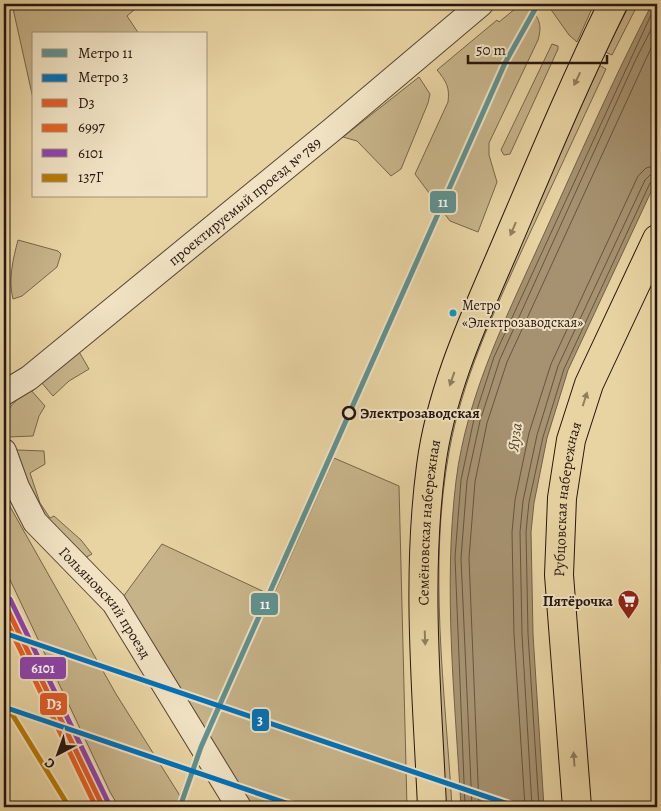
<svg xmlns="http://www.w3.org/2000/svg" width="661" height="811" viewBox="0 0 661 811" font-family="Alegreya,serif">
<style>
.green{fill:#c7b389;stroke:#76644c}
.water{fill:#a69270;stroke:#726049}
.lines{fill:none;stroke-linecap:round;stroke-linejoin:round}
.shore{stroke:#665440;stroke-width:1}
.minor-casing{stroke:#564434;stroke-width:26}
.major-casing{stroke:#25150f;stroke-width:30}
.minor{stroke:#f0e2c3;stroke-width:24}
.major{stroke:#e8d3a2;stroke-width:28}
.rail-1-casing{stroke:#f0e2c3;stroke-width:9}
.rail-2-casing{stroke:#f0e2c3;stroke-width:9}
.rail-3-casing{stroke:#f0e2c3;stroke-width:9}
.rail-4-casing{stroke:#f0e2c3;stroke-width:9}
.rail-1{stroke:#e15d29;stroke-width:5}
.rail-2{stroke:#e86121;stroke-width:5}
.rail-3{stroke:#8e44ad;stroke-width:5}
.rail-4{stroke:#b87a04;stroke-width:5}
.metro-1-casing{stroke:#f0e2c3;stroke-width:9}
.metro-2-casing{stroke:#f0e2c3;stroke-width:9}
.metro-1{stroke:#5f9291;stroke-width:5}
.metro-2{stroke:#0072ba;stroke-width:5}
.oneway{fill:#907e60}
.bus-dot{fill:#049abb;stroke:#f0e2c3;stroke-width:2}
.stop-dot{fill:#f0e2c3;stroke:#25150f;stroke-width:2.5}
.labels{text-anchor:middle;stroke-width:4;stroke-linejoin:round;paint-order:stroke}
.bus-label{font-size:14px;fill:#25150f;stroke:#f0e2c3;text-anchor:start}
.street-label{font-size:15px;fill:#25150f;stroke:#f0e2c3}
.stop-label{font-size:15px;font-weight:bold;fill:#25150f;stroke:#f0e2c3;text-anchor:start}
.poi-label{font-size:15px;font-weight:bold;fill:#25150f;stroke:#f0e2c3;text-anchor:end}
.water-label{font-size:16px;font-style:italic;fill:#594736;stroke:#f0e2c3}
.line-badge{stroke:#f0e2c3;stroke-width:2}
.badge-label{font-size:14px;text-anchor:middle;font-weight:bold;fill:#fff}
</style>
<rect width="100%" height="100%" fill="#e8d3a2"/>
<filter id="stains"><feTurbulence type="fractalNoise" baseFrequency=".004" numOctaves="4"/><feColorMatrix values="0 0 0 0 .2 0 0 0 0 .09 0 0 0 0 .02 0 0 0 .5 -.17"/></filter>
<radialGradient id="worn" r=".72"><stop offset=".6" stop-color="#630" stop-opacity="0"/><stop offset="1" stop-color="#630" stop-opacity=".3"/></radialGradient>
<g class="green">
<path d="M 12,4 L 141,4 L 127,16 L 139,34 L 34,34 L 34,103 Z"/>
<path d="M 521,4 L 527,4 C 538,17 543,23 538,40 L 489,143 L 489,155 L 497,182 L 478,232 L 450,221 L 415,174 L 448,102 C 450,87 446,81 437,70 L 497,20 L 499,22 Z"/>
<path d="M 547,4 L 594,4 L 577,42 L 569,35 Z"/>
<path d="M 630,4 L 638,4 L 612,55 L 605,52 Z"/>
<path d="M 552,44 L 558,46 L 558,49 L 510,154 L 504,155 L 501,150 Z"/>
<path d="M 599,65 L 606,69 C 578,129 551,188 523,248 C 493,314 462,380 449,452 C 428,569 445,689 452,807 L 446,807 L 431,587 L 441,449 L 482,319 Z"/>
<path d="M 419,77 L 430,94 L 428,103 L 401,169 L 391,176 L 357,141 L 343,137 Z"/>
<path d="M 18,240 L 58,251 L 61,254 L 57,267 L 22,296 L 13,299 C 8,280 13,259 18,240 Z"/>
<path d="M 78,350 L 89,369 L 69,381 L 53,396 L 41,382 Z"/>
<path d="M 30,389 L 45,406 L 39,416 L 33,436 L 8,437 C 0,412 11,404 30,389 Z"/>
<path d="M 17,450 L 44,451 L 45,464 L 30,473 L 40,503 L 50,518 L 54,516 L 81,540 L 92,554 L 83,559 L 50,527 L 36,505 L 14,455 Z"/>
<path d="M 334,458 L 399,486 L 407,807 L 247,807 L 120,601 L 162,544 L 273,596 Z"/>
<path d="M 4,496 L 116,694 L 187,807 L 119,807 L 110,792 L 4,567 Z"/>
</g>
<path class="water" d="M 652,4 L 657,4 L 657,179 L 568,370 L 547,438 L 534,503 L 531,532 L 533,634 L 544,807 L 461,807 C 455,699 443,589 456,481 C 467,393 508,314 544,234 C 579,157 613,79 652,4 Z"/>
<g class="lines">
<g class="shore">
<path d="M 465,807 L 455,557 L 461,480 L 474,419 L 494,357 L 656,4"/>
<path d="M 472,807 L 461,558 L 467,481 L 480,421 L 500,359 L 636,59 L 657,18"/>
<path d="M 479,807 L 469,558 L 475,482 L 487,423 L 507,362 L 657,35"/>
<path d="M 525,807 L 514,634 L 512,532 L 515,500 L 529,433 L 551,364 L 638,176 L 646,168 L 657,165"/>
<path d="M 532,807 L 522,634 L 520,532 L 523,501 L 537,435 L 558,366 L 645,180 L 650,175 L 657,173"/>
<path d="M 539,807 L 528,634 L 526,532 L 529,502 L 543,437 L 564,369 L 650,183 L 657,179"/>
</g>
<defs>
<g id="minor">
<path id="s1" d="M 4,393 L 29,378 L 333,129 L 481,4"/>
<path id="s2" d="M 4,451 L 17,487 L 35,522 L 114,603 L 239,807"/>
</g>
<g id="major">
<path id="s3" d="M 432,807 C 427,694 416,579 431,466 C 441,389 475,317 505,247 C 540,165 574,83 613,4"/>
<path id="s4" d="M 577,807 L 559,575 L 562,498 L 571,440 L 589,384 L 657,239"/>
</g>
</defs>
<use href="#minor" class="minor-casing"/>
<use href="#major" class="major-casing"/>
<use href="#minor" class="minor"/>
<use href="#major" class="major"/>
<defs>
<path id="rail-1" d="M 4,602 L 103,807"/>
<path id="rail-2" d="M 4,616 L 96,807"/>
<path id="rail-3" d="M 10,599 L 109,804"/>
<path id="rail-4" d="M 4,701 L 69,807"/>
</defs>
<use href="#rail-1" class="rail-1-casing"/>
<use href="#rail-2" class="rail-2-casing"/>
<use href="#rail-3" class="rail-3-casing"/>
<use href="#rail-4" class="rail-4-casing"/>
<use href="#rail-1" class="rail-1"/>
<use href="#rail-2" class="rail-2"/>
<use href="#rail-3" class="rail-3"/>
<use href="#rail-4" class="rail-4"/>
<defs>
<path id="metro-1" d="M 180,807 L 201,747 L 505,63 L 538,4"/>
<g id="metro-2">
<path d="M 4,633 L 517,807"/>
<path d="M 4,707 L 298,807"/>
</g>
</defs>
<use href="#metro-1" class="metro-1-casing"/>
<use href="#metro-2" class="metro-2-casing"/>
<use href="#metro-1" class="metro-1"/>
<use href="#metro-2" class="metro-2"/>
</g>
<defs><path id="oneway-solid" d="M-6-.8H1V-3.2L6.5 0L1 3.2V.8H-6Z" transform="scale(1.25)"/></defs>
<g class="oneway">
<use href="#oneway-solid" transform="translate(577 79) rotate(115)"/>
<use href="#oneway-solid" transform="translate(513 229) rotate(113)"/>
<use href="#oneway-solid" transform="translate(452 379) rotate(109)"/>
<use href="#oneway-solid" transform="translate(585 399) rotate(-72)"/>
<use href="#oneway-solid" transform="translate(425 638) rotate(88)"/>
<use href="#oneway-solid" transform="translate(574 759) rotate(-94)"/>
</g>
<defs>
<symbol id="supermarket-pin" viewBox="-11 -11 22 30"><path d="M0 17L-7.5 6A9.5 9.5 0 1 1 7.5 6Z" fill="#8f2418" stroke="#f0e2c3"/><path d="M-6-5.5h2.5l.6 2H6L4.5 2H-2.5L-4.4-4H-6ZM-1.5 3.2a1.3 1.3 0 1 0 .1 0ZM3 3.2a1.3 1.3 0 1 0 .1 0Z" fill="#fff"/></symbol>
</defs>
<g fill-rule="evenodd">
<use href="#supermarket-pin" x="616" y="588" width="25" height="34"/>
</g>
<circle class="bus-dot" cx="453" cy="313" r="4.5"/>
<circle class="stop-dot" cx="349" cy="413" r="6"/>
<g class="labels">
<g class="bus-label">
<text x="462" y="310">Метро<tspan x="462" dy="17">«Электрозаводская»</tspan></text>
</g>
<g class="street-label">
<text dy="5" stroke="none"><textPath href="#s1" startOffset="308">проектируемый проезд № 789</textPath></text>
<text dy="5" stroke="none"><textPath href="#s4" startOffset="309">Рубцовская набережная</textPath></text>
<text dy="5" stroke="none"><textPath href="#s3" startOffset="285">Семёновская набережная</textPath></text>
<text dy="5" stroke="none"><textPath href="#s2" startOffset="185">Гольяновский проезд</textPath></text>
</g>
<g class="stop-label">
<text x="360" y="418">Электрозаводская</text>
</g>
<g class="poi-label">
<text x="613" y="606">Пятёрочка</text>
</g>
<g class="water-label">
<text transform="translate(514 437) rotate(-82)" y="6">Яуза</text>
</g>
</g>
<g class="line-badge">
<rect x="429" y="190" width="28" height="24" rx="5" fill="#5f9291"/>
<rect x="250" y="592" width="29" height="24" rx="5" fill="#5f9291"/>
<rect x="19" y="656" width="48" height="24" rx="5" fill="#8e44ad"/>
<rect x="39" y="692" width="29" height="24" rx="5" fill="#e15d29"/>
<rect x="251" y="708" width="19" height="24" rx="5" fill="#0072ba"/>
</g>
<g class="badge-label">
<text x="443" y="207">11</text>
<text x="265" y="609">11</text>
<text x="43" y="673">6101</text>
<text x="54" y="709">D3</text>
<text x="260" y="725">3</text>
</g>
<rect width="661" height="811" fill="none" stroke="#e8d3a2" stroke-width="20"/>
<rect x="5" y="5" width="651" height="801" fill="none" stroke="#25150f" stroke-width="2.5"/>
<rect x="10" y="10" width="641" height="791" fill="none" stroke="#25150f"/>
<rect x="32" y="32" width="175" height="165" fill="#f0e2c3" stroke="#9f907b"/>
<rect x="42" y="49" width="25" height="8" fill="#5f9291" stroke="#9f907b"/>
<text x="78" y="58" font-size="15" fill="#25150f">Метро 11</text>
<rect x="42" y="74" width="25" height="8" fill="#0072ba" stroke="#9f907b"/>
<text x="78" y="82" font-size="15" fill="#25150f">Метро 3</text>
<rect x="42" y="99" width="25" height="8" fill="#e15d29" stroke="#9f907b"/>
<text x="78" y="108" font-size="15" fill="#25150f">D3</text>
<rect x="42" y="124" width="25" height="8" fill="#e86121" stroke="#9f907b"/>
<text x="78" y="132" font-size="15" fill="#25150f">6997</text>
<rect x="42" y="149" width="25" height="8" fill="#8e44ad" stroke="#9f907b"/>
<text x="78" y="158" font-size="15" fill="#25150f">6101</text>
<rect x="42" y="174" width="25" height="8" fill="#b87a04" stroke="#9f907b"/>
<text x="78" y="182" font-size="15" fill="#25150f">137Г</text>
<g transform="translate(58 754) rotate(221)" stroke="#f0e2c3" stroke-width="4" paint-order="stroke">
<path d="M0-4L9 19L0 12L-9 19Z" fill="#25150f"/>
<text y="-8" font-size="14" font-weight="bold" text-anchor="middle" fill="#25150f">С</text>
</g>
<path d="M468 55v8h139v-8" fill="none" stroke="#25150f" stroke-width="2.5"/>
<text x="476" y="55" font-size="15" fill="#25150f" stroke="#f0e2c3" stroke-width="4" paint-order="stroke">50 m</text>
<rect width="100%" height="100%" filter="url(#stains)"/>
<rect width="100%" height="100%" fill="url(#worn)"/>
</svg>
